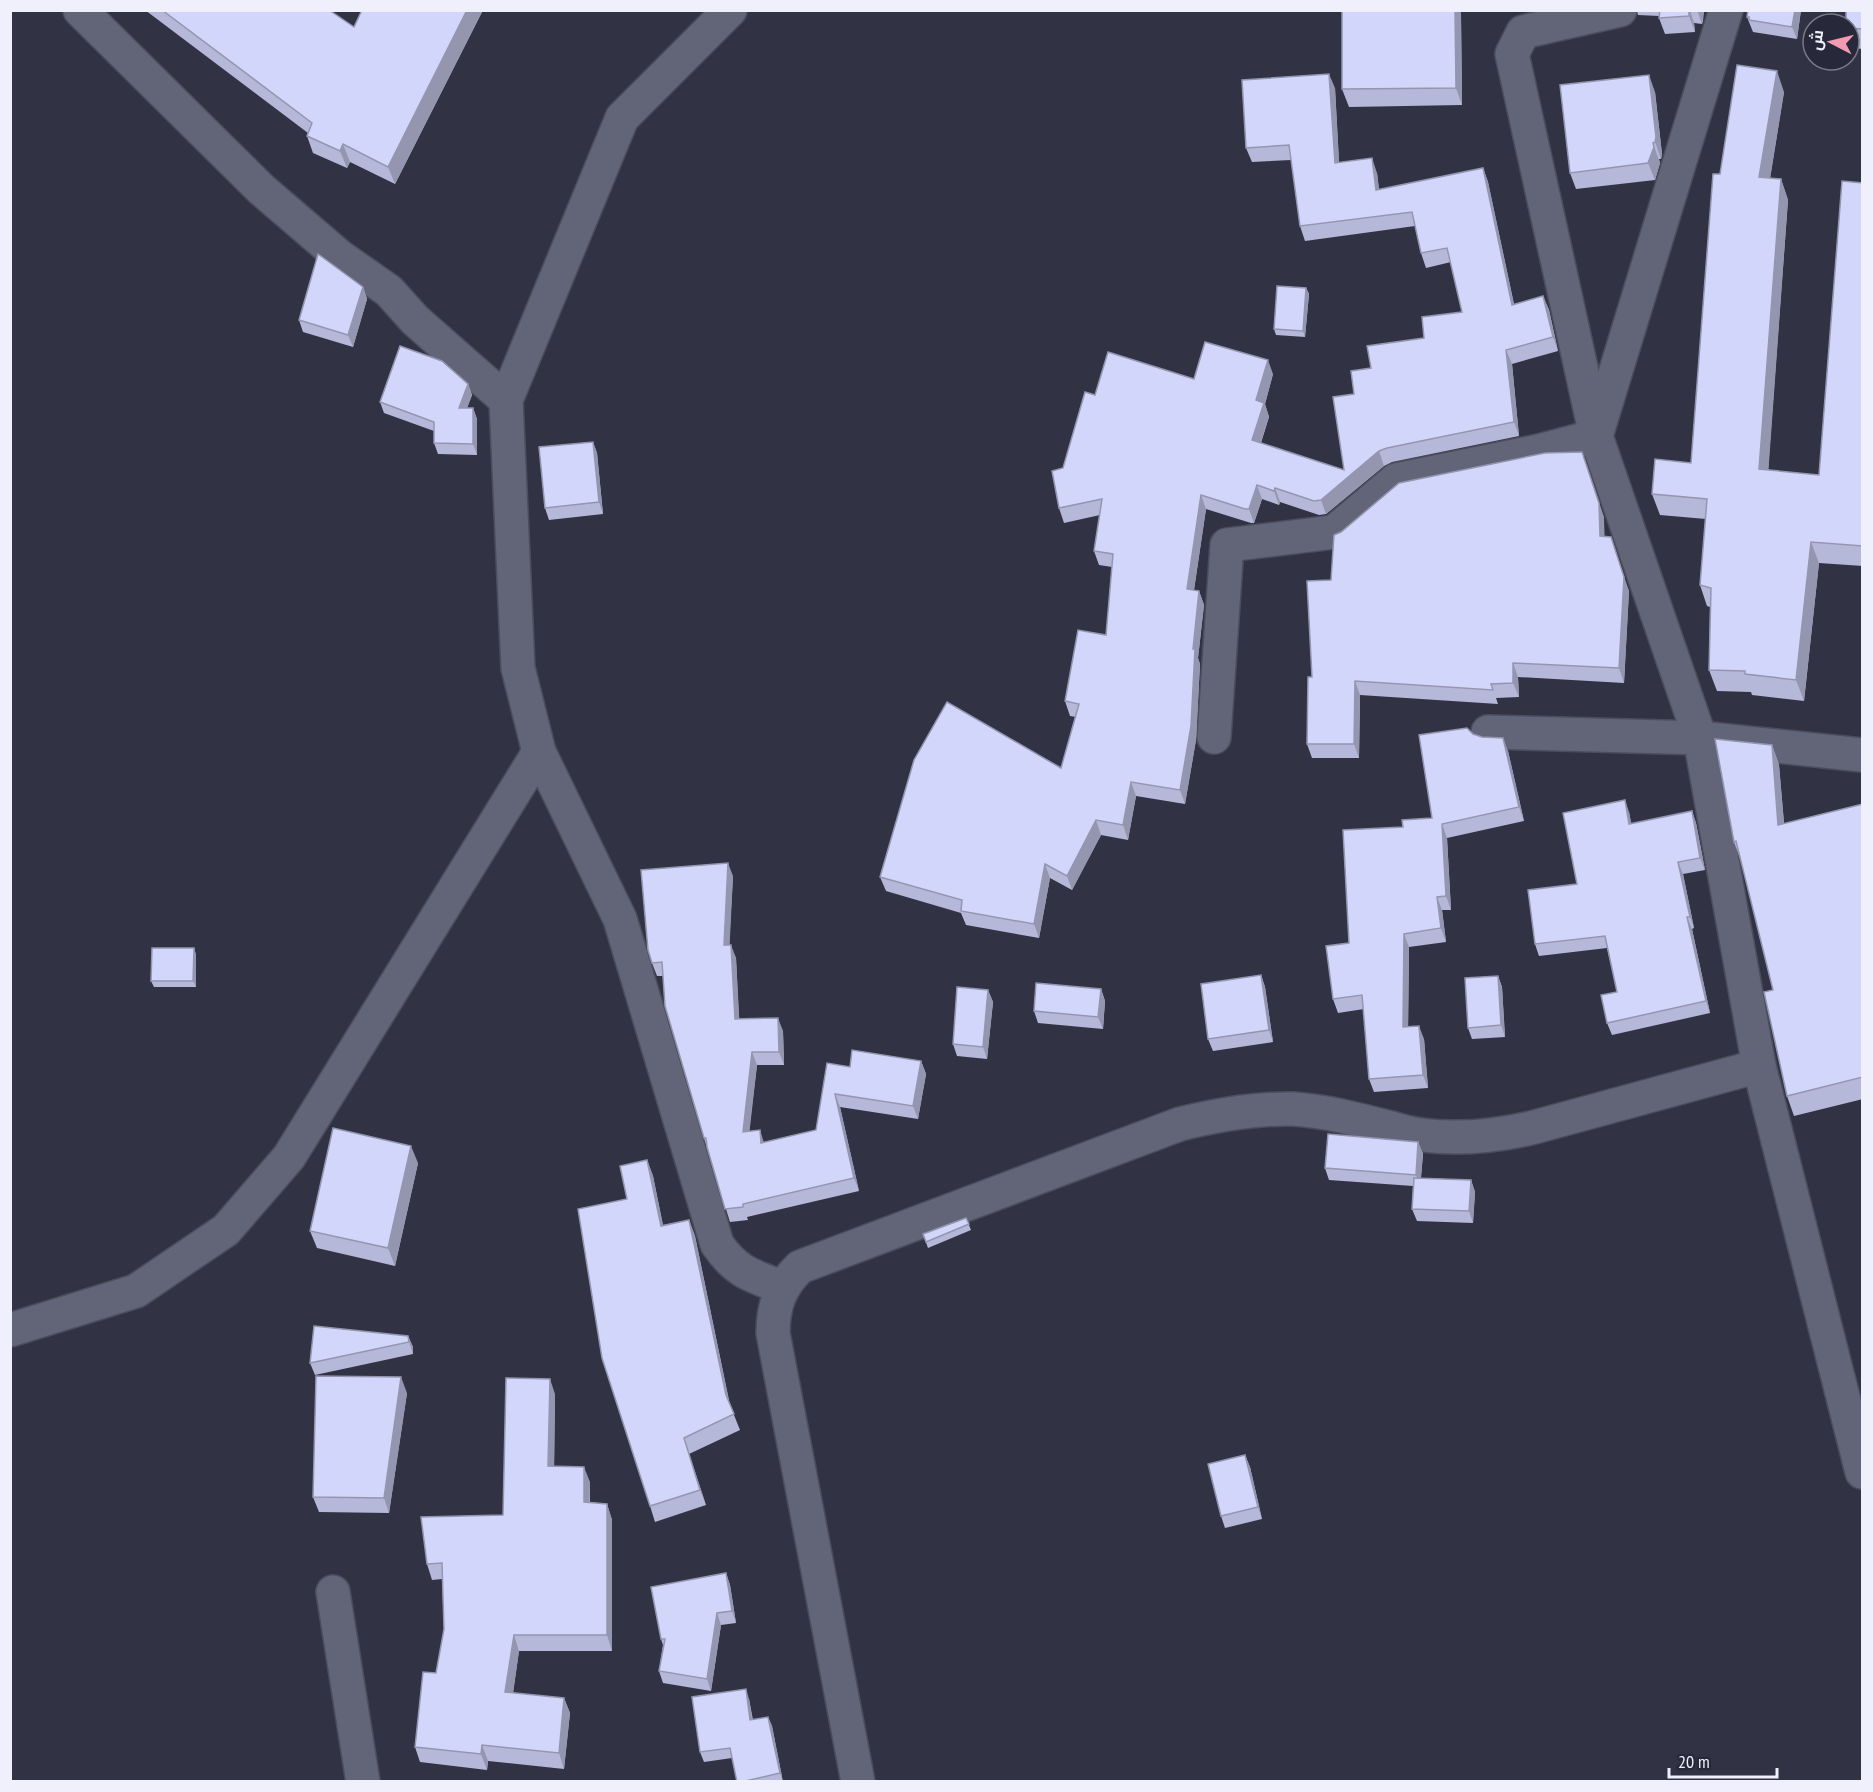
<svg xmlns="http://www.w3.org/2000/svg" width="1873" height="1792" viewBox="0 0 1873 1792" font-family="'PT Sans Narrow',Cairo,sans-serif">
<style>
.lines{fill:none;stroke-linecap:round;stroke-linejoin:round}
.minor-casing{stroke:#4c4d5c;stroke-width:36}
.minor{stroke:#626478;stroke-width:33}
.wall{fill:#b5b8d8}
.shaded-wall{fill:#9496b0}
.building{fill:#d3d6fb;stroke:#9496b0;stroke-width:1.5}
</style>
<rect width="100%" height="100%" fill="#313244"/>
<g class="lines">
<defs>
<g id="minor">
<path d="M 80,10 L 261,189 L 339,256 L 389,291 L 415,320 L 506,400"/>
<path d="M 730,10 L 622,118 L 506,400 L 518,668 L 539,752 L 620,919 L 717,1244 C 736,1272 752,1276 782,1287"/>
<path d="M 1620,10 L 1523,32 L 1512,54 L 1596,436 L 1700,738 L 1862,755"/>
<path d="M 1488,732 L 1700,738 L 1759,1066 L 1862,1472"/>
<path d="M 1214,737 L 1227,545 L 1334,532 L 1396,480 L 1539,451 L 1596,436 L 1726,10"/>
<path d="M 10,1330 L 136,1291 L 226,1230 L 289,1157 L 539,752"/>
<path d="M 333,1592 L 363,1782"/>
<path d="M 858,1782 L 773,1333 C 773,1306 780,1286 800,1267 L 1180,1124 C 1217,1115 1254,1108 1293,1109 C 1325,1111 1356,1119 1387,1127 C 1399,1130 1411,1134 1422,1135 C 1459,1140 1495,1136 1531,1128 L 1759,1066"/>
</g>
</defs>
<use href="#minor" class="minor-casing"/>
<use href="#minor" class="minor"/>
</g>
<g class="wall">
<path d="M 145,10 L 329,10 L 354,27 L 362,10 L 483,10 L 395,184 L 350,162 L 347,168 L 313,153 L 307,136 L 308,133 Z"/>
<path d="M 1342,10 L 1460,10 L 1461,15 L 1462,105 L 1349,107 L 1342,89 Z"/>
<path d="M 1637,10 L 1704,10 L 1703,21 L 1702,24 L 1694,23 L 1695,32 L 1665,34 L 1659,18 L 1659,16 L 1638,15 Z"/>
<path d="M 1801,10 L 1797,39 L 1753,32 L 1747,17 Z"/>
<path d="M 1863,10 L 1863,49 L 1853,48 L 1849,38 L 1849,24 Z"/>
<path d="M 1335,88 L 1339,163 L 1377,173 L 1379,190 L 1483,168 L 1488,182 L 1514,304 L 1543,296 L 1549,310 L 1558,351 L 1512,364 L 1519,436 L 1392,462 L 1384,466 L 1326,514 L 1319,515 L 1280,502 L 1279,505 L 1262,499 L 1254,523 L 1251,523 L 1206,509 L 1194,590 L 1199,591 L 1204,605 L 1198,658 L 1200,664 L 1196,740 L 1185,804 L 1136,796 L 1128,840 L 1101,835 L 1072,890 L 1050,878 L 1039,938 L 966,925 L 961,913 L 886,891 L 880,877 L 1061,768 L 1076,717 L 1070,716 L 1065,701 L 1106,635 L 1112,567 L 1099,565 L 1094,551 L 1100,515 L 1064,523 L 1059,508 L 1063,468 L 1095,395 L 1194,379 L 1273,374 L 1265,404 L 1269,417 L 1261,443 L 1344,470 L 1354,394 L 1371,368 L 1424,338 L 1462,312 L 1451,262 L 1426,268 L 1421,253 L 1415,226 L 1305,241 L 1300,226 L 1291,160 L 1252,162 L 1246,148 Z"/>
<path d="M 1655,92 L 1662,154 L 1661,159 L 1659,159 L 1660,163 L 1655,180 L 1576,189 L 1570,173 Z"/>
<path d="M 1784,92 L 1770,178 L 1781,179 L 1788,200 L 1768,470 L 1819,475 L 1863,183 L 1863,566 L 1819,563 L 1804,701 L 1752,695 L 1751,692 L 1717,691 L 1709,670 L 1710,607 L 1707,606 L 1700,585 L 1706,519 L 1660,515 L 1652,494 L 1691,463 L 1720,174 Z"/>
<path d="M 363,287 L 367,299 L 353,347 L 303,332 L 299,320 Z"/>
<path d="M 1306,288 L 1309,294 L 1305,337 L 1276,335 L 1274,329 Z"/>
<path d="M 468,384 L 472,395 L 467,408 L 473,408 L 477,419 L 477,455 L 438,454 L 434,443 L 434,431 L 384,413 L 380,402 Z"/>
<path d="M 593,442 L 597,453 L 603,514 L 549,520 L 545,508 Z"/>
<path d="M 1604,517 L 1604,536 L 1629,591 L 1624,683 L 1518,677 L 1519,697 L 1496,698 L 1498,704 L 1360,695 L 1359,758 L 1312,758 L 1307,744 L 1312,677 L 1331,580 Z"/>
<path d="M 1473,734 L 1508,751 L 1524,821 L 1447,838 L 1451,910 L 1442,910 L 1446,942 L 1409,947 L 1408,1027 L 1424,1039 L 1428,1088 L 1374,1092 L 1369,1079 L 1364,1009 L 1338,1013 L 1333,999 L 1349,943 L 1403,827 L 1432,818 Z"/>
<path d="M 1772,745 L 1779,765 L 1784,824 L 1863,804 L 1863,1099 L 1794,1116 L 1787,1096 L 1773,990 L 1741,861 L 1734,842 Z"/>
<path d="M 1692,811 L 1696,823 L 1705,870 L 1683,874 L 1694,928 L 1692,929 L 1710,1013 L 1612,1035 L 1607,1023 L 1617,992 L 1607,948 L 1539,956 L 1535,944 L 1629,812 L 1631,824 Z"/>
<path d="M 733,876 L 729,945 L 736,958 L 739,1019 L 783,1031 L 784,1065 L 757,1065 L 749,1131 L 764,1142 L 816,1130 L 850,1067 L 921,1061 L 926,1074 L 918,1119 L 840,1107 L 859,1191 L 747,1217 L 748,1220 L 730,1222 L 704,1138 L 663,976 L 657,976 L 652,963 Z"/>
<path d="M 194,948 L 196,955 L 196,987 L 154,987 L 151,981 Z"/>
<path d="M 1261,975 L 1265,987 L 1273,1042 L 1213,1051 L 1208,1039 Z"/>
<path d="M 1498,976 L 1502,987 L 1505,1037 L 1472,1039 L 1468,1028 Z"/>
<path d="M 1101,989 L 1105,1001 L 1103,1029 L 1038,1023 L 1034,1011 Z"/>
<path d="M 988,990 L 993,1002 L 987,1059 L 957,1056 L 953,1044 Z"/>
<path d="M 1418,1142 L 1423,1154 L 1421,1178 L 1471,1180 L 1475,1192 L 1473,1223 L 1417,1221 L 1412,1209 L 1413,1186 L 1329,1180 L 1325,1168 Z"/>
<path d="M 647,1160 L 653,1176 L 663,1225 L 689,1220 L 695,1236 L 730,1405 L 740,1430 L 689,1454 L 706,1505 L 655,1522 L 650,1506 L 627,1199 Z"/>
<path d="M 418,1163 L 395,1266 L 317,1248 L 310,1231 Z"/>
<path d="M 966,1218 L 971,1230 L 928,1248 L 923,1234 Z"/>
<path d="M 408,1336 L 413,1347 L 413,1354 L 315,1375 L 310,1363 Z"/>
<path d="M 407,1393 L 389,1513 L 319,1512 L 313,1497 Z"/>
<path d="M 555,1394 L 554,1466 L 590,1482 L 590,1502 L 607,1504 L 612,1520 L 612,1651 L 519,1651 L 513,1693 L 564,1698 L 570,1713 L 564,1769 L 488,1761 L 487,1770 L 420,1762 L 415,1747 L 436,1673 L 444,1629 L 442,1579 L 432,1580 L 427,1564 L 503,1515 Z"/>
<path d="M 1245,1455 L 1250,1467 L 1262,1519 L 1225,1528 L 1221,1516 Z"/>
<path d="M 726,1573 L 730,1585 L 736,1623 L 721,1625 L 711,1691 L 663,1683 L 659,1671 L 663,1645 L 661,1639 Z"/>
<path d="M 749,1699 L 753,1720 L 768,1717 L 772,1726 L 783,1782 L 737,1782 L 732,1758 L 704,1762 L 700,1752 Z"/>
</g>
<g class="shaded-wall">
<path d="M 467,10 L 483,10 L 395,184 L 388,167 Z"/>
<path d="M 1455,10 L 1460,10 L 1461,15 L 1462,105 L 1456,88 Z"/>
<path d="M 1689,10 L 1690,10 L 1694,23 L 1695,32 L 1689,16 Z"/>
<path d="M 1697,10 L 1704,10 L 1702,24 Z"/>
<path d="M 1795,10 L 1801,10 L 1797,39 L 1792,27 Z"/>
<path d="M 1777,71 L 1784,92 L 1767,198 L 1759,177 Z"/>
<path d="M 1329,74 L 1335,88 L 1340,178 L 1335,163 Z"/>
<path d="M 1649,75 L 1655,92 L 1662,154 L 1661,159 L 1655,142 Z"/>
<path d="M 1653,143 L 1660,163 L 1655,180 L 1648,163 Z"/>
<path d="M 343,144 L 350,162 L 347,168 L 340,151 Z"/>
<path d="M 1372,158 L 1377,173 L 1381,205 L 1376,190 Z"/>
<path d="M 1483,168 L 1488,182 L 1517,319 L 1512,305 Z"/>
<path d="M 1781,179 L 1788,200 L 1767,490 L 1759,469 Z"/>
<path d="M 363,287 L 367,299 L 353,347 L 348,335 Z"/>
<path d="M 1306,288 L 1309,294 L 1305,337 L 1303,331 Z"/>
<path d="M 1543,296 L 1549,310 L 1558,351 L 1553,337 Z"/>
<path d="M 1506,350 L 1512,364 L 1519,436 L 1514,422 Z"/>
<path d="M 1268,360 L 1273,374 L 1265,404 L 1269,417 L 1257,454 L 1252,440 L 1256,400 Z"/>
<path d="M 468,384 L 472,395 L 463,419 L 459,408 Z"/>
<path d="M 473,408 L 477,419 L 477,455 L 473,444 Z"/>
<path d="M 593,442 L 597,453 L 603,514 L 599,502 Z"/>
<path d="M 1379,451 L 1384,466 L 1326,514 L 1321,500 Z"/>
<path d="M 1587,466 L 1604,517 L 1605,550 L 1600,536 Z"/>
<path d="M 1257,485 L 1262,499 L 1254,523 L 1249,509 Z"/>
<path d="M 1275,488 L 1280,502 L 1279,505 L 1274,491 Z"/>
<path d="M 1201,495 L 1206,509 L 1192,603 L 1187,589 Z"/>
<path d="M 1611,537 L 1629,591 L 1624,683 L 1619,668 Z"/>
<path d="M 1811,542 L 1819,563 L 1804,701 L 1796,680 Z"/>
<path d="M 1199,591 L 1204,605 L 1198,658 L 1200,664 L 1196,740 L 1185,804 L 1180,790 Z"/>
<path d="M 1513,663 L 1518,677 L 1519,697 L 1513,683 Z"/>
<path d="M 1355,681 L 1360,695 L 1359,758 L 1354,744 Z"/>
<path d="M 1503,738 L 1508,751 L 1524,821 L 1519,807 Z"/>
<path d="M 1772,745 L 1779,765 L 1786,845 L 1778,825 Z"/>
<path d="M 1131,782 L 1136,796 L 1128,840 L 1123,825 Z"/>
<path d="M 1625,800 L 1629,812 L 1634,836 L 1629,824 Z"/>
<path d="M 1692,811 L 1696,823 L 1705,870 L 1700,858 Z"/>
<path d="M 1096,820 L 1101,835 L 1072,890 L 1067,876 Z"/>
<path d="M 1442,824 L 1447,838 L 1451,910 L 1446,896 Z"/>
<path d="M 1678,862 L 1683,874 L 1694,928 L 1690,917 Z"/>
<path d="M 728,863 L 733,876 L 729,958 L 724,945 Z"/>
<path d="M 1045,864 L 1050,878 L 1039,938 L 1034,924 Z"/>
<path d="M 1437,897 L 1442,910 L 1446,942 L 1441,928 Z"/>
<path d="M 1687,917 L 1692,929 L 1710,1013 L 1706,1001 Z"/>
<path d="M 1404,934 L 1409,947 L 1408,1041 L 1403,1027 Z"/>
<path d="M 731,945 L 736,958 L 740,1032 L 735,1019 Z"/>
<path d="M 194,948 L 196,955 L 196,987 L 193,981 Z"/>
<path d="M 1261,975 L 1265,987 L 1273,1042 L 1269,1030 Z"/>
<path d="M 1498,976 L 1502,987 L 1505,1037 L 1501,1025 Z"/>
<path d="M 1101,989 L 1105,1001 L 1103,1029 L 1098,1017 Z"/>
<path d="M 988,990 L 993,1002 L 987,1059 L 983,1047 Z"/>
<path d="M 778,1018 L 783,1031 L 784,1065 L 779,1052 Z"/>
<path d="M 1419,1026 L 1424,1039 L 1428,1088 L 1423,1075 Z"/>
<path d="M 752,1052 L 757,1065 L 748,1145 L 743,1132 Z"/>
<path d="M 921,1061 L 926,1074 L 918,1119 L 913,1106 Z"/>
<path d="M 835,1094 L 840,1107 L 859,1191 L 854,1178 Z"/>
<path d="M 760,1130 L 764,1143 L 761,1143 Z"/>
<path d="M 1418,1142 L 1423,1154 L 1420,1187 L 1416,1175 Z"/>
<path d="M 411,1146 L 418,1163 L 395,1266 L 388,1248 Z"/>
<path d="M 647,1160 L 653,1176 L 666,1241 L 661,1226 Z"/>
<path d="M 1471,1180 L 1475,1192 L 1473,1223 L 1469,1211 Z"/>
<path d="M 689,1220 L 695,1236 L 731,1411 L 726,1395 Z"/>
<path d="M 408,1336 L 413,1347 L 413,1354 L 409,1342 Z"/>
<path d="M 401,1377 L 407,1393 L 389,1513 L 384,1498 Z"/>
<path d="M 550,1379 L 555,1394 L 554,1481 L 548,1466 Z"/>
<path d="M 684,1438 L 689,1454 L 706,1505 L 700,1490 Z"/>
<path d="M 1245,1455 L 1250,1467 L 1262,1519 L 1258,1507 Z"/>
<path d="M 584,1467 L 590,1482 L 589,1517 L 584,1502 Z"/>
<path d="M 607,1504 L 612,1520 L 612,1651 L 607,1635 Z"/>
<path d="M 726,1573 L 730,1585 L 736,1623 L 732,1611 Z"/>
<path d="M 717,1613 L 721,1625 L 711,1691 L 707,1679 Z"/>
<path d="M 514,1635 L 519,1651 L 511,1707 L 505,1692 Z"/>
<path d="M 746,1689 L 749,1699 L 754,1730 L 750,1720 Z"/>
<path d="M 564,1698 L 570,1713 L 564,1769 L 559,1753 Z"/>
<path d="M 768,1717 L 772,1726 L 783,1782 L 780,1773 Z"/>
<path d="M 482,1745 L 488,1761 L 487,1770 L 481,1754 Z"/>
</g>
<g class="building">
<path d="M 162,10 L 329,10 L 354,27 L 362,10 L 467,10 L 388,167 L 343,144 L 340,151 L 307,136 L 312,123 Z"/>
<path d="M 1342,10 L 1455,10 L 1456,88 L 1342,89 Z"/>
<path d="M 1660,10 L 1689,10 L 1689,16 L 1659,18 Z"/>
<path d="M 1748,10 L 1795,10 L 1792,27 L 1749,20 L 1749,17 L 1747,17 Z"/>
<path d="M 1846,10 L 1863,10 L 1863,29 L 1849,28 L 1849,24 L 1846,24 Z"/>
<path d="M 1737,65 L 1777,71 L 1759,177 L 1781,179 L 1759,469 L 1819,475 L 1842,181 L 1863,183 L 1863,546 L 1811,542 L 1796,680 L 1745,674 L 1745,671 L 1709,670 L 1711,588 L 1700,585 L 1707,499 L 1652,494 L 1655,459 L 1691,463 L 1713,174 L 1720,174 Z"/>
<path d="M 1329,74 L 1335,163 L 1372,158 L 1376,190 L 1483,168 L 1512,305 L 1543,296 L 1553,337 L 1506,350 L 1514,422 L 1387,448 L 1379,451 L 1321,500 L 1314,501 L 1275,488 L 1274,491 L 1257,485 L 1249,509 L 1245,509 L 1201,495 L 1187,589 L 1199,591 L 1193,649 L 1195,649 L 1191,726 L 1180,790 L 1131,782 L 1123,825 L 1096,820 L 1067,876 L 1045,864 L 1034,924 L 961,911 L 962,900 L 880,877 L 914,760 L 947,702 L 1061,768 L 1079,704 L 1065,701 L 1078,630 L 1106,635 L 1113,554 L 1094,551 L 1102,499 L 1059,508 L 1052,471 L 1063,468 L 1085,392 L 1095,395 L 1108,352 L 1194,379 L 1205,342 L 1268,360 L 1256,400 L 1264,403 L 1252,440 L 1344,470 L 1333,397 L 1354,394 L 1351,371 L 1371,368 L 1367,346 L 1424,338 L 1422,317 L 1462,312 L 1447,248 L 1421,253 L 1412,212 L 1300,226 L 1289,145 L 1246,148 L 1242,80 Z"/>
<path d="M 1649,75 L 1656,137 L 1655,142 L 1653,143 L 1654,147 L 1648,163 L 1570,173 L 1560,85 Z"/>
<path d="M 318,254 L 363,287 L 348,335 L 299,320 Z"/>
<path d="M 1277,286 L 1306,288 L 1303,331 L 1274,329 Z"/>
<path d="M 400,346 L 442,361 L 468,384 L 459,408 L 473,408 L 473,444 L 434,443 L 434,422 L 380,402 Z"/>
<path d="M 593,442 L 599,502 L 545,508 L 539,447 Z"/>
<path d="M 1582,452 L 1599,503 L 1600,536 L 1611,537 L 1624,577 L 1619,668 L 1513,663 L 1513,683 L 1491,684 L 1493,690 L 1355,681 L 1354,744 L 1307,744 L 1308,677 L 1312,677 L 1307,581 L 1331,580 L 1334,535 L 1341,532 L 1399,483 L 1545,453 Z"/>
<path d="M 1467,728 L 1473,734 L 1482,737 L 1503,738 L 1519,807 L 1442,824 L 1446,896 L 1437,897 L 1441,928 L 1404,934 L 1403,1027 L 1419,1026 L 1423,1075 L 1369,1079 L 1362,995 L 1333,999 L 1326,946 L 1349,943 L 1343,830 L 1403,827 L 1402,820 L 1432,818 L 1419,735 Z"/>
<path d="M 1715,739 L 1772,745 L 1778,825 L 1863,804 L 1863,1077 L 1787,1096 L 1764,992 L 1773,990 L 1736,841 L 1734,842 Z"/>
<path d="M 1625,800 L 1629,824 L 1692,811 L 1700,858 L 1678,862 L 1690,917 L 1687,917 L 1706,1001 L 1607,1023 L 1601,995 L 1617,992 L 1605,936 L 1535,944 L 1528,890 L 1577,884 L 1563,813 Z"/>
<path d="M 728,863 L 724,945 L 731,945 L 735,1019 L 778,1018 L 779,1052 L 752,1052 L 743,1132 L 760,1130 L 761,1143 L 816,1130 L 827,1063 L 850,1067 L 852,1050 L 921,1061 L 913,1106 L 835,1094 L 854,1178 L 743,1204 L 743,1207 L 725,1209 L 707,1147 L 706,1138 L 704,1138 L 665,1006 L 662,962 L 652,963 L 648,950 L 641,870 Z"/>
<path d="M 152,948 L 194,948 L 193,981 L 151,981 Z"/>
<path d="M 1261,975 L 1269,1030 L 1208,1039 L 1201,984 Z"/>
<path d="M 1498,976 L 1501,1025 L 1468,1028 L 1465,978 Z"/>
<path d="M 1036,983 L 1101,989 L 1098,1017 L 1034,1011 Z"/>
<path d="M 957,987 L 988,990 L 983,1047 L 953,1044 Z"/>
<path d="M 333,1128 L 411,1146 L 388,1248 L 310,1231 Z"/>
<path d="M 1328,1134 L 1418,1142 L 1416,1175 L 1325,1168 Z"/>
<path d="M 647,1160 L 661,1226 L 689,1220 L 726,1395 L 734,1414 L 684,1438 L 700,1490 L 650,1506 L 602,1358 L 578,1209 L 627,1199 L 620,1166 Z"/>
<path d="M 1414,1178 L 1471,1180 L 1469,1211 L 1412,1209 Z"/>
<path d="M 966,1218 L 969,1224 L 926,1242 L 923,1234 Z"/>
<path d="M 314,1326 L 408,1336 L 409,1342 L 310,1363 Z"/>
<path d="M 316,1376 L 401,1377 L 384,1498 L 313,1497 Z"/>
<path d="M 506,1378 L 550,1379 L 548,1466 L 584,1467 L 584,1502 L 607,1504 L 607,1635 L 514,1635 L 505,1692 L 564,1698 L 559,1753 L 482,1745 L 481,1754 L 415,1747 L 423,1672 L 436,1673 L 444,1629 L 442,1563 L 427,1564 L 421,1517 L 503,1515 Z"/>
<path d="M 1245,1455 L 1258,1507 L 1221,1516 L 1208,1464 Z"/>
<path d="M 726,1573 L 732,1611 L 717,1613 L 707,1679 L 659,1671 L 665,1639 L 661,1639 L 651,1587 Z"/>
<path d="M 746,1689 L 750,1720 L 768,1717 L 780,1773 L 741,1782 L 737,1782 L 730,1748 L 700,1752 L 692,1697 Z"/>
</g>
<rect width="1873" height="1792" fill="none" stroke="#eff0fc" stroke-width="24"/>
<g transform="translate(1831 42) rotate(277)"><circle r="28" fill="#27283a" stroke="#777888" stroke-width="1.5"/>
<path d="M0-4.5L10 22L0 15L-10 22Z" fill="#f29aaf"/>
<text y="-9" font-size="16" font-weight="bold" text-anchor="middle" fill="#eff0fc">ش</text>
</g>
<path d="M1669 1768v9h108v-9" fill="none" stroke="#eff0fc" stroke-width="3"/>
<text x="1678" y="1768" font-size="18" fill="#eff0fc" stroke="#27283a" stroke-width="4.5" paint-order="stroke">20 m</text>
</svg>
